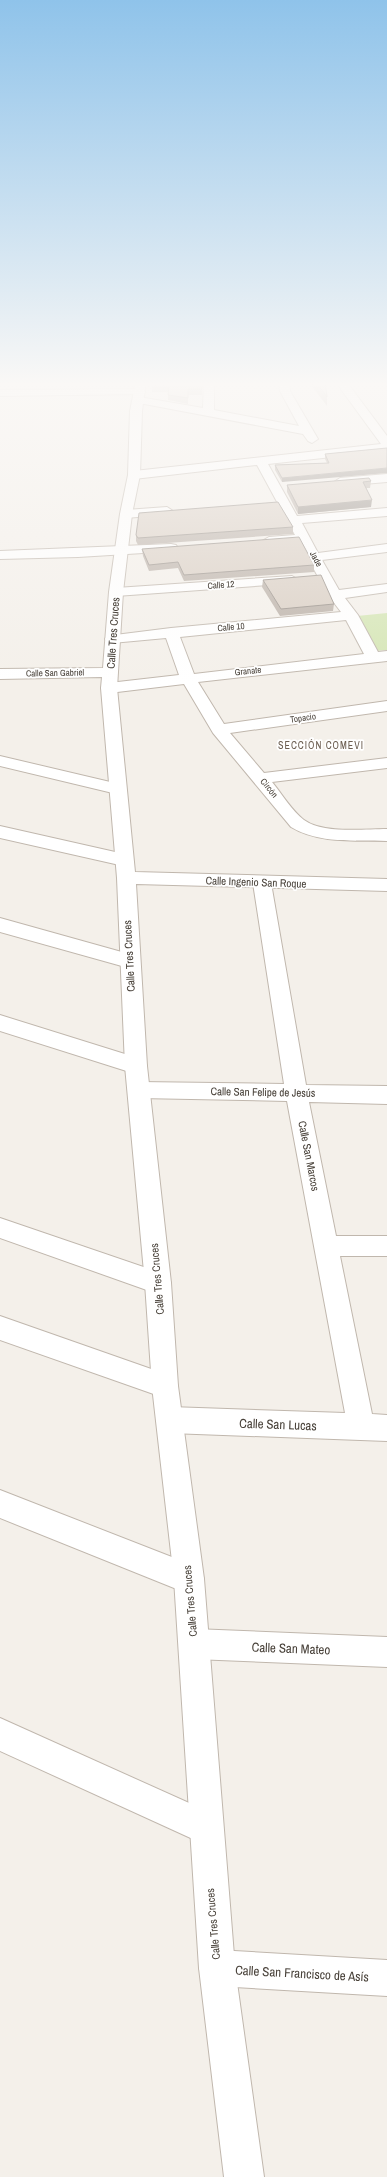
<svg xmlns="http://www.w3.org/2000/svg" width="387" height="2177" viewBox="0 0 387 2177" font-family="'Archivo Narrow',sans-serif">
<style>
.green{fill:#d5e6b5}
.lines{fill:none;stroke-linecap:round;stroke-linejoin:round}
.minor-casing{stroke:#c0b7ad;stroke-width:2}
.tertiary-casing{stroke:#c0b7ad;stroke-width:2}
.minor{fill:#fff;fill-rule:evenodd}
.tertiary{fill:#fff;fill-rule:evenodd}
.wall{fill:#bbb1a8}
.shaded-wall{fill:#989088}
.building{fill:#d9cec3;stroke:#989088}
.labels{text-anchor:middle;stroke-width:3.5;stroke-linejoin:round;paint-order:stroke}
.far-street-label{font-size:9px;fill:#484139;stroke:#fff}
.far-neighbourhood-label{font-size:10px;letter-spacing:1px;fill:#6b5d50;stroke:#fff}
.street-label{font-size:11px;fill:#484139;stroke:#fff}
.near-street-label{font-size:13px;fill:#484139;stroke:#fff}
</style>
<rect width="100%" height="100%" fill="#f4f0ea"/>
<path class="green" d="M 387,613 L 387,650 L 374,651 L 357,616 Z"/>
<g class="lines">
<defs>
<g id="minor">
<path d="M 204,381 L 214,381 L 214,410 L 299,426 L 280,391 L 279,381 L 289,381 L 290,391 L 318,439 L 312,443 L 308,441 L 303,434 L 139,403 L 133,400 L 139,397 L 203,408 Z"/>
<path d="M 335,381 L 346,381 L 387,436 L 387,451 L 268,464 L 297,516 L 387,508 L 387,516 L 302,523 L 318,553 L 387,544 L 387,552 L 322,560 L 339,590 L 387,584 L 387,592 L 345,598 L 358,615 L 378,652 L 387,651 L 387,661 L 198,682 L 224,724 L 387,701 L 387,711 L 230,733 L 264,773 L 387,758 L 387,768 L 272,782 C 282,794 292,811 304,820 C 323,834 364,829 387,829 L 387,841 C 355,840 319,844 291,827 L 213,733 L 184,684 L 109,693 L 103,691 L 101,688 L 103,685 L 109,683 L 179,675 L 166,638 L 112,643 L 107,642 L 105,639 L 107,636 L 171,628 L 341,612 L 328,595 L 299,542 L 269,545 L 262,541 L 269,537 L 295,535 L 257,465 L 134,479 L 128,475 L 134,471 L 381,444 ZM 346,620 L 364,654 L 194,674 L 180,637 Z"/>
<path d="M 140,389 L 145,392 L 144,394 L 0,396 L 0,390 Z"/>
<path d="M 387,474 L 387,482 L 340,486 L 334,482 L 340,478 Z"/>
<path d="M 167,507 L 173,511 L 172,514 L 126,518 L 120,514 L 126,510 Z"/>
<path d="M 171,544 L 176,545 L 178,548 L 176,551 L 78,557 L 0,559 L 0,551 Z"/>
<path d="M 292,576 L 299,580 L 297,583 L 116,596 L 109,592 L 116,588 Z"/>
<path d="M 0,756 L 123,785 L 126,789 L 123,793 L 117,794 L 0,766 Z"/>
<path d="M 0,826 L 124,854 L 130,856 L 133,860 L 130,864 L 124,866 L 0,838 Z"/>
<path d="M 262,877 L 269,879 L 271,883 L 306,1085 L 387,1086 L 387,1104 L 309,1102 L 336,1236 L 387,1236 L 387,1256 L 340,1256 L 372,1414 L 387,1415 L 387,1441 L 170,1433 L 160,1429 L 156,1420 L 160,1411 L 170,1407 L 345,1413 L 287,1101 L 139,1098 L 131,1096 L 128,1090 L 131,1084 L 139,1082 L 284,1084 L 253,883 L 255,879 Z"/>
<path d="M 0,918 L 136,956 L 139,961 L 136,966 L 129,968 L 0,932 Z"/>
<path d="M 0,1015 L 144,1060 L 147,1066 L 144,1072 L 136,1074 L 0,1031 Z"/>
<path d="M 0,1218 L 167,1275 L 171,1283 L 167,1291 L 158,1294 L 0,1238 Z"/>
<path d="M 0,1316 L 174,1377 L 178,1386 L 174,1395 L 165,1398 L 0,1340 Z"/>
<path d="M 0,1490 L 200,1568 L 204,1579 L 200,1590 L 189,1594 L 0,1518 Z"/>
<path d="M 194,1629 L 387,1637 L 387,1667 L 194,1659 L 183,1655 L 179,1644 L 183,1633 Z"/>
<path d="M 0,1718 L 218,1816 L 223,1828 L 218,1840 L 206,1845 L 0,1751 Z"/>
<path d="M 217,1950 L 387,1960 L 387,1996 L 217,1986 L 204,1981 L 199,1968 L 204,1955 Z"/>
</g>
<path id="tertiary" d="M 136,381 L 146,381 L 142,411 L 140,475 L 132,514 L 123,592 L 117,688 L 135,872 L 387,879 L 387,891 L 136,884 L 147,1066 L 171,1283 L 178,1386 L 204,1579 L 235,1968 L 264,2177 L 224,2177 L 199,1968 L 174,1579 L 152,1386 L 145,1283 L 125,1066 L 117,878 L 101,688 L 102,677 L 0,679 L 0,669 L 103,668 L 109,592 L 120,514 L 128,475 L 130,411 Z"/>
</defs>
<use href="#minor" class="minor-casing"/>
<use href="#tertiary" class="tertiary-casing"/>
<use href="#minor" class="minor"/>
<use href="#tertiary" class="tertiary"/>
</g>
<g class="wall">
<path d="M 202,381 L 202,395 L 188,395 L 188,404 L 168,400 L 168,392 L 152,392 L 152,386 Z"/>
<path d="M 308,381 L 325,381 L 327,397 L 327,406 Z"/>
<path d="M 387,448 L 282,482 L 275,470 L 275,465 L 327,463 L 325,459 L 325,454 Z"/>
<path d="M 371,481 L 370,488 L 366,488 L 371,507 L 298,514 L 287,492 L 287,485 Z"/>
<path d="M 293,527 L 293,534 L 138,545 L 136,541 L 136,535 Z"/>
<path d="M 142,549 L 314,565 L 314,572 L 184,581 L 178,568 L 149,571 L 143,556 Z"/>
<path d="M 263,580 L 334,604 L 333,611 L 280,616 L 262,587 Z"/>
</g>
<g class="shaded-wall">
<path d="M 387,468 L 387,473 L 282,482 L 282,478 Z"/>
<path d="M 372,500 L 371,507 L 298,514 L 298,507 Z"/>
</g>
<g class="building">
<path d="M 153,381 L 202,381 L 202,389 L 188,389 L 188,398 L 168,395 L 169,386 L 152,386 Z"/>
<path d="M 315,381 L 325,381 L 327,397 Z"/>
<path d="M 387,448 L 387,468 L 282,478 L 275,465 L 329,463 L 325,454 Z"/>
<path d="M 369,478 L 371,481 L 363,482 L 372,500 L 298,507 L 287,485 Z"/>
<path d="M 278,502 L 293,527 L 138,538 L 136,535 L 139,513 Z"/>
<path d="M 299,537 L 314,565 L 184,575 L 178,562 L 149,565 L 142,549 Z"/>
<path d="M 321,575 L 334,604 L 281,609 L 263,580 Z"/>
</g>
<linearGradient id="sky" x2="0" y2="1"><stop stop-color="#8fc3ea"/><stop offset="0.56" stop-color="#faf8f6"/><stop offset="1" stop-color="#faf8f6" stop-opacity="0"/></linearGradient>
<rect width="387" height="686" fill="url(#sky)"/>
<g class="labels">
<g class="far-street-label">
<text transform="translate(316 559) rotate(62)" y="3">Jade</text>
<text transform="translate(221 585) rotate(-4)" y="3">Calle 12</text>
<text transform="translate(231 627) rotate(-5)" y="3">Calle 10</text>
<text transform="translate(248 671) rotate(-6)" y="3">Granate</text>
<text transform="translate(55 673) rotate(-1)" y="3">Calle San Gabriel</text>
<text transform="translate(303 718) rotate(-8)" y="3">Topacio</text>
<text transform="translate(269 788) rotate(51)" y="3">Circón</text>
</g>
<g class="far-neighbourhood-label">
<text x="321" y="749">SECCIÓN COMEVI</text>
</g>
<g class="street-label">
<text transform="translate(113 633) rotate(-86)" y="4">Calle Tres Cruces</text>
<text transform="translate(256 882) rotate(2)" y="4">Calle Ingenio San Roque</text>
<text transform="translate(129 956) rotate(-93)" y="4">Calle Tres Cruces</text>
<text transform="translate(263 1092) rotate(1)" y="4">Calle San Felipe de Jesús</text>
<text transform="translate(309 1156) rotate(79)" y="4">Calle San Marcos</text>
<text transform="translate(157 1279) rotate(-95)" y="4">Calle Tres Cruces</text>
<text transform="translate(190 1601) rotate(-95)" y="4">Calle Tres Cruces</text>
<text transform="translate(213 1924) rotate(-95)" y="4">Calle Tres Cruces</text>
</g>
<g class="near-street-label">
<text transform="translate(278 1424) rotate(2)" y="5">Calle San Lucas</text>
<text transform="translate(291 1648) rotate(2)" y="5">Calle San Mateo</text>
<text transform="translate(302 1973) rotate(3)" y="5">Calle San Francisco de Asís</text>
</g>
</g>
</svg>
